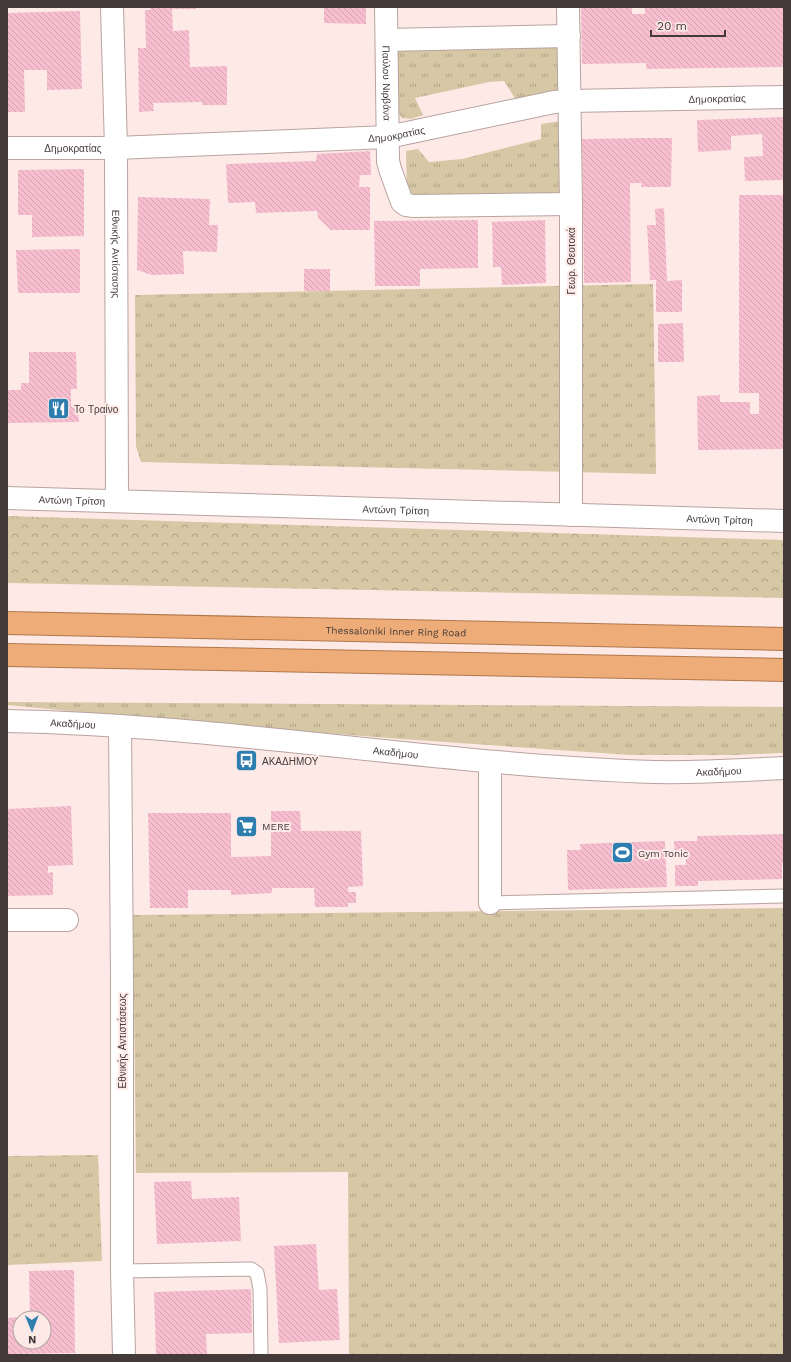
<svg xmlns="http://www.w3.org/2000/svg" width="791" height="1362" viewBox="0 0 791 1362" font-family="'Work Sans',sans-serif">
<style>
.grass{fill:url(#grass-tufts)}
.park{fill:url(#park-crowns)}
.building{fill:url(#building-back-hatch)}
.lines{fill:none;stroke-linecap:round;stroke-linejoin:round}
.service-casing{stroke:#b8a39f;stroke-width:15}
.minor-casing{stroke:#b8a39f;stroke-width:24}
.tertiary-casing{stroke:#b8a39f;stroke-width:24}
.trunk-casing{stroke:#af774c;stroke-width:24}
.service{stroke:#fff;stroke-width:13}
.minor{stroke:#fff;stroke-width:22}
.tertiary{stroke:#fff;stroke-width:22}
.trunk{stroke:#eeac78;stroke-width:22}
.labels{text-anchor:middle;stroke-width:4;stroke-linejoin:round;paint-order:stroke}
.street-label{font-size:10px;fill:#433a39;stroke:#fdeae7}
.poi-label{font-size:10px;fill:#433a39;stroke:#fdeae7;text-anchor:start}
</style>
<defs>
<pattern id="grass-tufts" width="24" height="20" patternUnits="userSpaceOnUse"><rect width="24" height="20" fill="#d6c8a4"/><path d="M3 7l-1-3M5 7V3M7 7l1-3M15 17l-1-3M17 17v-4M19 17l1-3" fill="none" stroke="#afa387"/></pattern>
<pattern id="park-crowns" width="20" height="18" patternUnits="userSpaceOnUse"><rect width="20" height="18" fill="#d6c8a4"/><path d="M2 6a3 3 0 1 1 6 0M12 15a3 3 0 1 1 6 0" fill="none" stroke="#afa387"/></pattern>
<pattern id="building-back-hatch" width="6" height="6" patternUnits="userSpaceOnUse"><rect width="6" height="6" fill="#f7becf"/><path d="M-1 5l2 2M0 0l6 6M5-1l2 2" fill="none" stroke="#d5a4b2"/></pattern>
</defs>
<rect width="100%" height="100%" fill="#fdeae7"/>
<g class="grass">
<path d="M 557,43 L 560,89 L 553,92 L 516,100 L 504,81 L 489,82 L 415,98 L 423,115 L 411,119 L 402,118 L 398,112 L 397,47 Z"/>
<path d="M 560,121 L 561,195 L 410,197 L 407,191 L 406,151 L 418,149 L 429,162 L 462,159 L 541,139 L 541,124 Z"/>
<path d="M 653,284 L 656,474 L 141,462 L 136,446 L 135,295 Z"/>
<path d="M 7,702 L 784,707 L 784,753 L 733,755 L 630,755 L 402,739 L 184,722 L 7,705 Z"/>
<path d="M 784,908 L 784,1355 L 349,1355 L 348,1172 L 136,1173 L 133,915 Z"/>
<path d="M 98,1155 L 102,1261 L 7,1265 L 7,1156 Z"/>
</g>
<path class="park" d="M 7,516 L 784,540 L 784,598 L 7,583 Z"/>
<g class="building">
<path d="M 150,7 L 196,7 L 196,9 L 172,9 L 173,31 L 189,30 L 190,67 L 227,66 L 227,105 L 202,105 L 202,102 L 153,103 L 154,111 L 139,112 L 138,48 L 146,48 L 145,10 L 150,10 Z"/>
<path d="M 324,7 L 366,7 L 366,24 L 324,23 Z"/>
<path d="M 581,7 L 632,7 L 632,14 L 645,14 L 645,7 L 784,7 L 784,67 L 646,69 L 646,63 L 582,64 Z"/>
<path d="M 80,11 L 82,89 L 47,90 L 47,70 L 24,70 L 25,112 L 7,112 L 7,13 Z"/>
<path d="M 784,117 L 784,180 L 745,181 L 744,157 L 763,156 L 762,134 L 731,136 L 731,150 L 698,152 L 697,120 Z"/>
<path d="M 642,138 L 672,138 L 671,187 L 641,187 L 642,183 L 630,183 L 631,282 L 584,283 L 582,139 Z"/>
<path d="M 370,151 L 371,175 L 360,175 L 359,187 L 370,187 L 370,230 L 331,230 L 318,218 L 317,211 L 256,213 L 255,202 L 228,203 L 226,164 L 316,161 L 317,154 Z"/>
<path d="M 84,169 L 84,236 L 32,237 L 32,215 L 18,215 L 18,170 Z"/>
<path d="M 739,195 L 784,195 L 784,449 L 698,450 L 697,396 L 720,395 L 720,402 L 750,402 L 750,414 L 759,414 L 759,393 L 739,393 Z"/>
<path d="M 138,197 L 210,199 L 209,225 L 218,225 L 217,252 L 183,251 L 184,274 L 152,275 L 137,270 Z"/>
<path d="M 664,208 L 667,281 L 682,280 L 682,312 L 656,312 L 656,280 L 650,280 L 647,225 L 656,225 L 655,209 Z"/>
<path d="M 478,220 L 478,268 L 420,269 L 420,286 L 375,286 L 374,221 Z"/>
<path d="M 545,220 L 546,283 L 502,285 L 501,267 L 493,267 L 492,222 Z"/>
<path d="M 80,249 L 80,293 L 18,293 L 16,250 Z"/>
<rect x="304" y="269" width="26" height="22"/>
<path d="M 683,323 L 684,362 L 658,362 L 658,324 Z"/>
<path d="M 29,352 L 76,352 L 77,389 L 71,389 L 71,407 L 78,407 L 79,422 L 7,423 L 7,390 L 21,390 L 21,383 L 29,383 Z"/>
<path d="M 71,806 L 73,865 L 48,866 L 48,873 L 53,872 L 53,895 L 7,896 L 7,809 Z"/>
<path d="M 271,811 L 300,811 L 301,831 L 361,831 L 363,886 L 348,887 L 348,892 L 356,892 L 356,903 L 348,903 L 348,907 L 315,907 L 314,888 L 272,888 L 272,893 L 231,895 L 231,890 L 188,890 L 188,908 L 150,908 L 148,813 L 231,813 L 231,857 L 271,856 Z"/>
<path d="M 784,834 L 784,863 L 782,863 L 782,879 L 698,881 L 698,886 L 675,886 L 675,865 L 686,865 L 686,858 L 675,858 L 674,841 L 697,841 L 697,836 Z"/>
<path d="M 665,841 L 667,887 L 568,890 L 567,850 L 581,850 L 580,844 Z"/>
<path d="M 191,1181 L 192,1199 L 239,1197 L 241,1241 L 157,1244 L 154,1182 Z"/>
<path d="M 316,1244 L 319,1290 L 337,1289 L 340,1340 L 279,1343 L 274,1246 Z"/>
<path d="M 74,1270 L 75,1353 L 7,1354 L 7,1318 L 20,1317 L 20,1342 L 44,1342 L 44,1318 L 30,1318 L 29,1271 Z"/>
<path d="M 251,1289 L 252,1333 L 206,1334 L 207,1355 L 156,1355 L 154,1292 Z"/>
</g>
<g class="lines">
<defs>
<g id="service">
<path d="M 490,903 L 784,896"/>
<path d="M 122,1271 L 251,1269 L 257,1273 L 260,1289 L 261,1355"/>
</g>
<g id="minor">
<path id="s1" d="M 386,7 L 388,161 L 390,169 L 402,202 L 406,205 L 414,206 L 571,204"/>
<path d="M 568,7 L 571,204 L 571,515"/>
<path d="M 387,40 L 569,36"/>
<path id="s2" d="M 7,148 L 116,148 L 388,137 L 554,102 L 570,101 L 784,97"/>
<path d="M 120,726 L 122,980 L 122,1271 L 124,1355"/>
<path d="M 490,762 L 490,903"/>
<path d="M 7,920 L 67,920"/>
</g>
<g id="tertiary">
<path id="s3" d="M 112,7 L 116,148 L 117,501"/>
<path id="s4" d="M 7,498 L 784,521"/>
<path id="s5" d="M 7,721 C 224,725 438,765 655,772 C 698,773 741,770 784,768"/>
</g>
<g id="trunk">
<path id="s6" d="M 7,623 L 784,639"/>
<path d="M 7,655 L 784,670"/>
</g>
</defs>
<use href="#service" class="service-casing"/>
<use href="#minor" class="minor-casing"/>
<use href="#tertiary" class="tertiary-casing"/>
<use href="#trunk" class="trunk-casing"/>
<use href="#service" class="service"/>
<use href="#minor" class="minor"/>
<use href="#tertiary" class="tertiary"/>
<use href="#trunk" class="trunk"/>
</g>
<defs>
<symbol id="restaurant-square" viewBox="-11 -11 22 22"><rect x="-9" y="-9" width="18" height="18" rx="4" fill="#2d7daf" stroke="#fdeae7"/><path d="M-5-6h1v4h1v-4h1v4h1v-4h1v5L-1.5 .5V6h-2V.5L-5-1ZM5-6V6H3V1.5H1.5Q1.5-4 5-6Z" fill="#fff"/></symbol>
<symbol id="bus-square" viewBox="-11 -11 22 22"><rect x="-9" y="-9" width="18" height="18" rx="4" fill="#2d7daf" stroke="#fdeae7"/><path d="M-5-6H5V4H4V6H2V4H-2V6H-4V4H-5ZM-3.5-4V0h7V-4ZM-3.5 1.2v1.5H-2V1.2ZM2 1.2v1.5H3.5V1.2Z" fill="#fff"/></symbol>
<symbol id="supermarket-square" viewBox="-11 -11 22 22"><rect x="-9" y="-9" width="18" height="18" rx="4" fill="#2d7daf" stroke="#fdeae7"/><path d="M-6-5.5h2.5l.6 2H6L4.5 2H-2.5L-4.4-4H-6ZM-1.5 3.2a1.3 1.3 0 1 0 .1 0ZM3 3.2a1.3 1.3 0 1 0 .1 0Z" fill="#fff"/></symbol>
<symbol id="stadium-square" viewBox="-11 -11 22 22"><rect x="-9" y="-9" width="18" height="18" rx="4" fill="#2d7daf" stroke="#fdeae7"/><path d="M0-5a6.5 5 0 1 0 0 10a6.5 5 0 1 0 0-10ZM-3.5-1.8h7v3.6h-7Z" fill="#fff"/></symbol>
</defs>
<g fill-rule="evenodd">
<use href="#restaurant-square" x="46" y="396" width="25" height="25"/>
<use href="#bus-square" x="234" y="748" width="25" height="25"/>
<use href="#supermarket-square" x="234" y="814" width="25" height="25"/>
<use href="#stadium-square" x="610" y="840" width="25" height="25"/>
</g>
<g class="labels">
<g class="street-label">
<text dy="4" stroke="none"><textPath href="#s1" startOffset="76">Παύλου Νιρβάνα</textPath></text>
<text dy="4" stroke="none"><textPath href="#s2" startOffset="714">Δημοκρατίας</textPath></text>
<text dy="4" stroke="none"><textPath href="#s2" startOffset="390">Δημοκρατίας</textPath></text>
<text dy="4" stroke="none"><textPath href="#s2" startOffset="66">Δημοκρατίας</textPath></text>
<text dy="4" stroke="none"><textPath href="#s3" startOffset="247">Εθνικής Αντίστασης</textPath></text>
<text transform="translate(571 261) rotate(-90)" y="4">Γεωρ. Θεοτοκά</text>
<text dy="4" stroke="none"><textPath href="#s4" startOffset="65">Αντώνη Τρίτση</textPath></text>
<text dy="4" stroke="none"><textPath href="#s4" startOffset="389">Αντώνη Τρίτση</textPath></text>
<text dy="4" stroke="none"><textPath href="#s4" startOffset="713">Αντώνη Τρίτση</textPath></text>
<text dy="4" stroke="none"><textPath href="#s6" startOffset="389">Thessaloniki Inner Ring Road</textPath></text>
<text dy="4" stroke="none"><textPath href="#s5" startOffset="66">Ακαδήμου</textPath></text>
<text dy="4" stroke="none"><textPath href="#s5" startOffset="390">Ακαδήμου</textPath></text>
<text dy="4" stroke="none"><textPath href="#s5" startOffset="714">Ακαδήμου</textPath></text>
<text transform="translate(122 1041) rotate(-90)" y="4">Εθνικής Αντιστάσεως</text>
</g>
<g class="poi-label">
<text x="74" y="413">Το Τραίνο</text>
<text x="262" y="765">ΑΚΑΔΗΜΟΥ</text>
<text x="262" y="830">MERE</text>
<text x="638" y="857">Gym Tonic</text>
</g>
</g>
<rect width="791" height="1362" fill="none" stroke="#433a39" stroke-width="16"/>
<g transform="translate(32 1330) rotate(179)"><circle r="19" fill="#fdeae7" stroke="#b3a4a1"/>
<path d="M0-3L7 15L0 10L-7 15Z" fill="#2d7daf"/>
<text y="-6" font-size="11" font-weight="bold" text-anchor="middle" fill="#433a39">N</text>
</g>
<path d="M651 30v6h74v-6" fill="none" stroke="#433a39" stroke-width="2"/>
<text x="657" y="30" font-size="12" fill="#433a39" stroke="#fdeae7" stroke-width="3" paint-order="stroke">20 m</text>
</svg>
